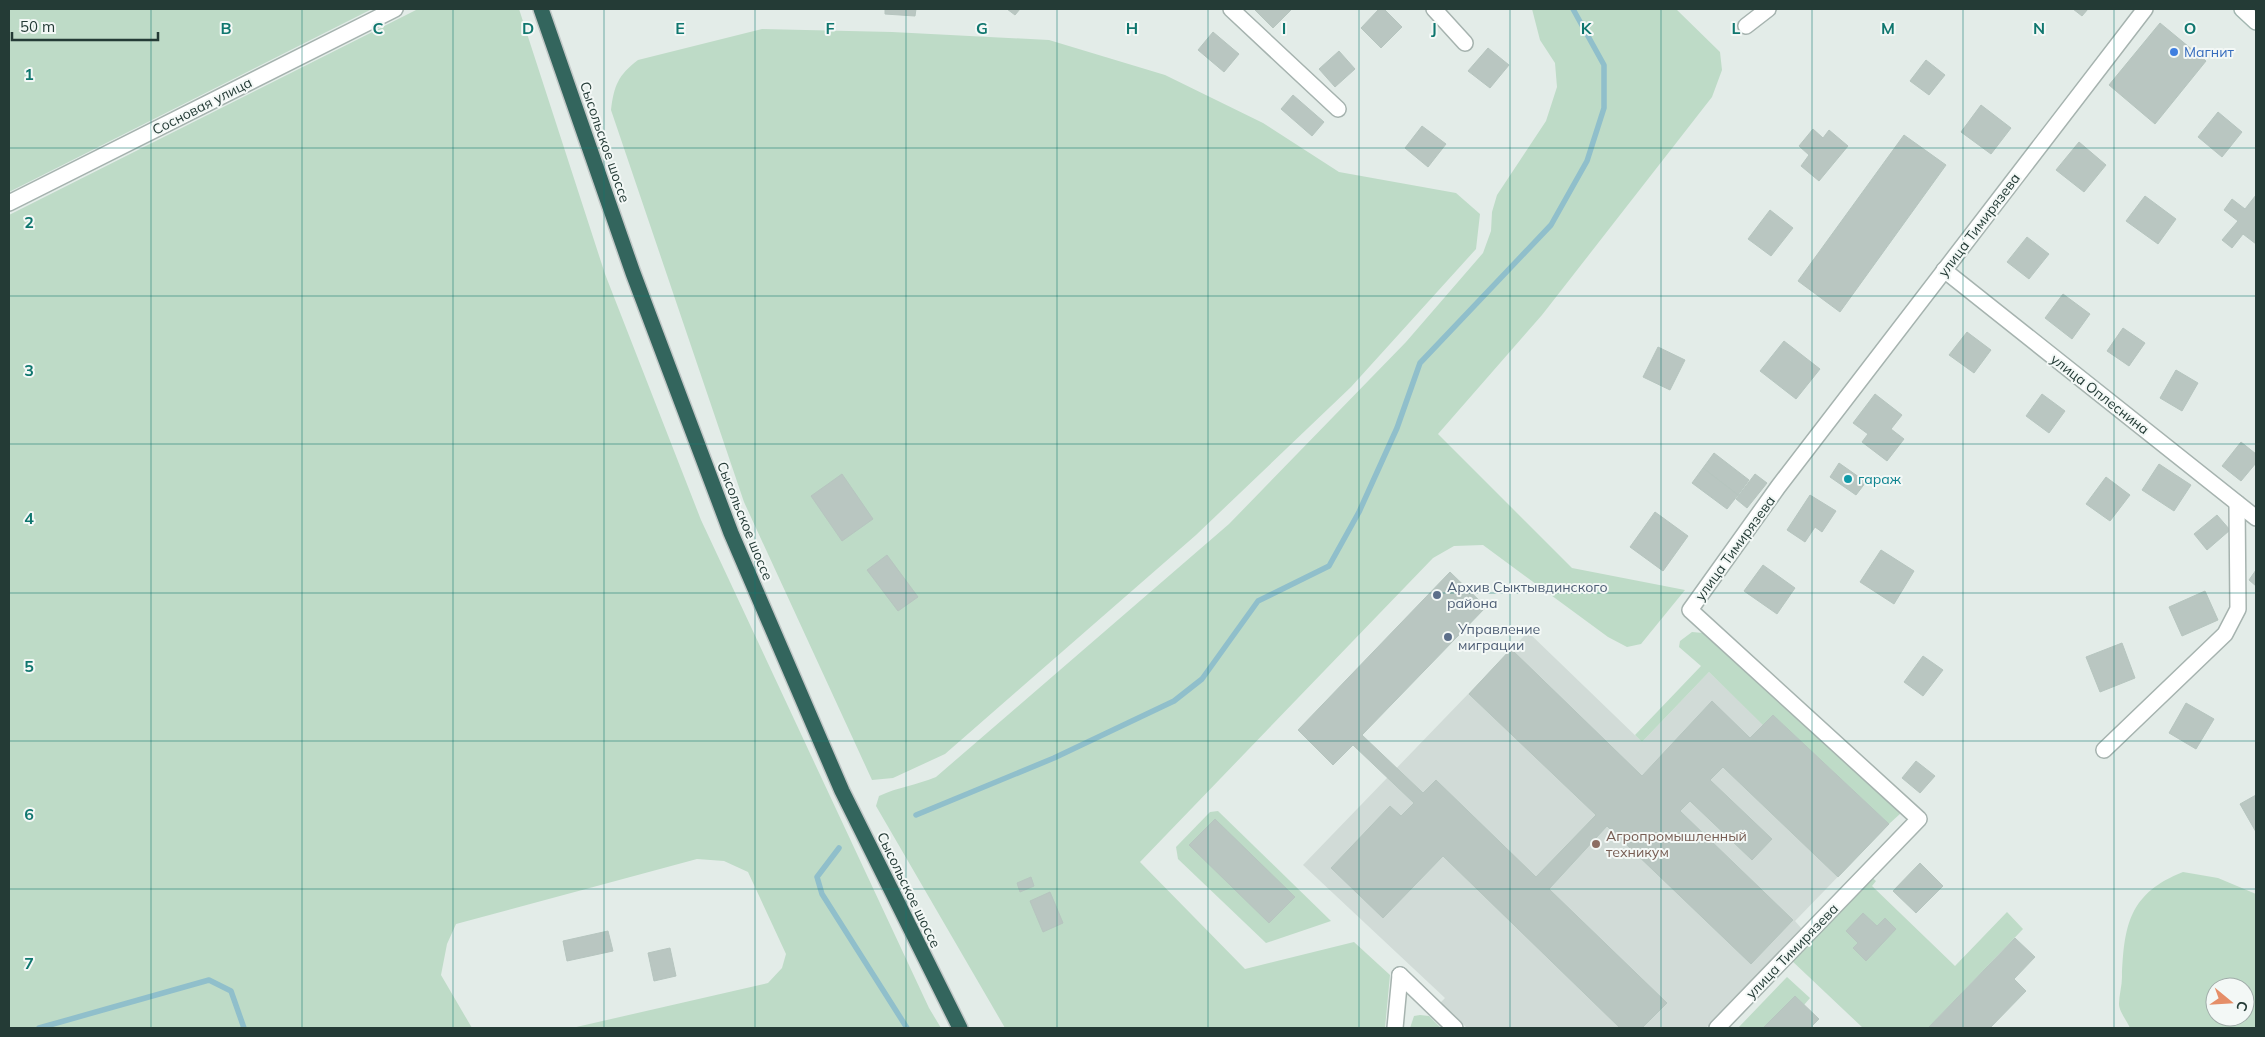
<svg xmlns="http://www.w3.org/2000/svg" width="2265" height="1037" viewBox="0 0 2265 1037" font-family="Mulish,sans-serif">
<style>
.built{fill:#d1dbd7}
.green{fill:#bedbc7;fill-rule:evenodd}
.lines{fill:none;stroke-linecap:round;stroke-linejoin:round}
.stream{stroke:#90bfcb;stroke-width:5.5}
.building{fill:#b9c6c1;stroke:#b6c5bf}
.street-casing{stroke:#a6b3af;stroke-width:18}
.secondary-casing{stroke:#a2b6b0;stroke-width:18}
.highway-casing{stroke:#c2c8c7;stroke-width:18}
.street{stroke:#fff;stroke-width:15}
.secondary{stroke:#fff;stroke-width:15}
.highway{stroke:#33655d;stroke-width:15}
.grid{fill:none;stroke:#0f766e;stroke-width:1;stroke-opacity:0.55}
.shop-dot{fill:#3f7fe0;stroke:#f3f8f6;stroke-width:2}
.culture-dot{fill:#0f9aa8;stroke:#f3f8f6;stroke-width:2}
.service-dot{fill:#5c6f8a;stroke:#f3f8f6;stroke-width:2}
.education-dot{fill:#8d6e63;stroke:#f3f8f6;stroke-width:2}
.labels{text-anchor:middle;stroke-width:4;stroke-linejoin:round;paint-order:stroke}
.shop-label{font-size:14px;fill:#366cbe;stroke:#f3f8f6;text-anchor:start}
.street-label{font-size:14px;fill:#243b36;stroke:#f3f8f6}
.culture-label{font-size:14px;fill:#0d838f;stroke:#f3f8f6;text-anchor:start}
.service-label{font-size:14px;fill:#4e5e75;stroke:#f3f8f6;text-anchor:start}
.education-label{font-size:14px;fill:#785e54;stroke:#f3f8f6;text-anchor:start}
.grid-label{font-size:16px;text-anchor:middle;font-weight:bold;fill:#0f766e;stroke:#f3f8f6;stroke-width:4;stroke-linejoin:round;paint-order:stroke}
</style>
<rect width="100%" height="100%" fill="#e3ece8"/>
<path class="built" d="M 1528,632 L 1642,742 L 1709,672 L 1763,724 L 1773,715 L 1889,824 L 1795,921 L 1802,929 L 1706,1028 L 1467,1028 L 1440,1003 L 1445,998 L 1303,865 Z"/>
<g class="green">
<path d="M 9,9 L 372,9 L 9,192 Z"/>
<path d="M 418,9 L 519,9 L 605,274 L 701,520 L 929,1008 L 941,1028 L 572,1028 L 768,983 L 782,968 L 786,954 L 748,872 L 724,861 L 697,859 L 456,924 L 447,944 L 441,975 L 472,1028 L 9,1028 L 9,215 Z"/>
<path d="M 1532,9 L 1676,9 L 1720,52 L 1722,70 L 1712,97 L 1542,315 L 1438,434 L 1572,568 L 1685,590 L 1641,644 L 1627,647 L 1608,637 L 1483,545 L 1454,546 L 1433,558 L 1140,862 L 1245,969 L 1354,942 L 1390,975 L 1385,1028 L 1005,1028 L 876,806 L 879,796 C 898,787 917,785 936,777 L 1229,524 L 1406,342 L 1483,253 L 1491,231 L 1492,212 L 1497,195 L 1546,121 L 1557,87 L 1555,63 L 1540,40 Z"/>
<path d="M 762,29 L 892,32 L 1049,40 L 1165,75 L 1263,123 L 1339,172 L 1456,193 L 1480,214 L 1476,249 L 1351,387 L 1196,535 L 945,754 L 893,778 L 872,780 L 744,502 L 611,110 C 614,86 618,75 638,60 Z"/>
<path d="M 1692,632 L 1703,633 L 1901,813 L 1889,824 L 1773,715 L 1763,725 L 1709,672 L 1642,742 L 1635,735 L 1701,666 L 1679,647 L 1680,641 Z"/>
<path d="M 1218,811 L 1331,921 L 1266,943 L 1178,859 L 1176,847 L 1210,812 Z"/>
<path d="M 2183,872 L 2218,878 L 2256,894 L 2256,1028 L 2130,1028 C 2127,1021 2119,1011 2119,1004 C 2119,995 2122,986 2122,977 C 2124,924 2130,893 2183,872 ZM 2215,987 L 2245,987 L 2245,1017 L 2215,1017 Z"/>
<path d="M 1870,876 L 1876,881 L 1872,886 L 1955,966 L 2007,912 L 2023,929 L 1928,1028 L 1863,1028 L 1790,959 Z"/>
<path d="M 1787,977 L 1810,998 L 1804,1005 L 1795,996 L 1763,1028 L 1738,1028 Z"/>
<path d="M 1420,1015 L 1429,1016 L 1441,1028 L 1410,1028 L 1414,1016 Z"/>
</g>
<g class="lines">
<g class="stream">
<path d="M 916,815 L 1054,758 L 1174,701 L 1202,679 L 1258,601 L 1329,566 L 1359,512 L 1397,428 L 1420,363 L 1551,225 L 1587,161 L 1604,108 L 1604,65 L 1573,9"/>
<path d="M 839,848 L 817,877 L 822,894 L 907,1028"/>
<path d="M 39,1028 L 209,980 L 231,991 L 244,1028"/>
</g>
</g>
<g class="building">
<path d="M 885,9 L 916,9 L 915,16 L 885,14 Z"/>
<path d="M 1007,9 L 1020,9 L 1015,15 Z"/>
<path d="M 1254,9 L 1292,9 L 1273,28 Z"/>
<path d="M 1379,9 L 1384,9 L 1402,27 L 1381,48 L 1361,28 Z"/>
<path d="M 2073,9 L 2088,9 L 2082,16 Z"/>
<path d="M 2160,23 L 2206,61 L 2155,124 L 2109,85 Z"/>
<path d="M 1213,32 L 1239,54 L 1224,72 L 1198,50 Z"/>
<path d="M 1488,48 L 1509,65 L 1490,88 L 1468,71 Z"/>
<path d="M 1339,51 L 1355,69 L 1335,87 L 1319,69 Z"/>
<path d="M 1926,60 L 1945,75 L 1929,95 L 1910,81 Z"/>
<path d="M 1293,95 L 1324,122 L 1312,136 L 1281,109 Z"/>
<path d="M 1981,105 L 2011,128 L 1991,154 L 1961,132 Z"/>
<path d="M 2218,112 L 2242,132 L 2222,157 L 2198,137 Z"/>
<path d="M 1422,126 L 1446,144 L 1428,167 L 1405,148 Z"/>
<path d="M 1813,129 L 1823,138 L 1829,130 L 1848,146 L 1819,181 L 1801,166 L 1809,155 L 1799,146 Z"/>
<path d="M 1904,135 L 1946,165 L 1840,312 L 1798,281 Z"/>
<path d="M 2079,142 L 2106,165 L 2084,192 L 2056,170 Z"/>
<path d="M 2256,195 L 2256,244 L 2243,234 L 2232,248 L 2222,240 L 2238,221 L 2224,210 L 2232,199 L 2245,209 Z"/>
<path d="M 2145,196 L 2176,219 L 2158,244 L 2126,221 Z"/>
<path d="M 1770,210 L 1793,228 L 1771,256 L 1748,239 Z"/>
<path d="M 2027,237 L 2049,254 L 2029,279 L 2007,262 Z"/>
<path d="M 2063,294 L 2090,314 L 2072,339 L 2045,318 Z"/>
<path d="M 2123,328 L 2145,343 L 2129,366 L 2107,351 Z"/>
<path d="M 1967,332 L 1991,350 L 1974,373 L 1949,355 Z"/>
<path d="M 1784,341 L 1820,369 L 1796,399 L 1760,371 Z"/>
<path d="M 1658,347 L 1685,360 L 1670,390 L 1643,377 Z"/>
<path d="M 2176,370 L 2198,383 L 2182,411 L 2160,398 Z"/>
<path d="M 1875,394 L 1902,415 L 1891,429 L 1904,439 L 1887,461 L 1862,442 L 1868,434 L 1853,423 Z"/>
<path d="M 2042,394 L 2065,411 L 2049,433 L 2026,416 Z"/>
<path d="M 2241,442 L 2256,454 L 2256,463 L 2241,481 L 2222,466 Z"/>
<path d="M 1714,453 L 1749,480 L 1738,495 L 1703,468 Z"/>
<path d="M 1839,463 L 1866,482 L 1856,495 L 1830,477 Z"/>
<path d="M 2159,464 L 2191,485 L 2174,511 L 2142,490 Z"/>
<path d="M 1703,468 L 1738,495 L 1727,509 L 1692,483 Z"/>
<path d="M 842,474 L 873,519 L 842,541 L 811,496 Z"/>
<path d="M 1755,474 L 1767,483 L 1747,508 L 1736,499 Z"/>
<path d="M 2106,477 L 2130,495 L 2110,521 L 2086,504 Z"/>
<path d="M 1810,495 L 1836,511 L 1822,532 L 1815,527 L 1805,542 L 1787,530 Z"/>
<path d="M 1655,512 L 1688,536 L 1663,571 L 1630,547 Z"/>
<path d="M 2217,515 L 2230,530 L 2207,550 L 2194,534 Z"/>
<path d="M 1881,550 L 1914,571 L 1894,604 L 1860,582 Z"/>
<path d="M 887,555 L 918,597 L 898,611 L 867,570 Z"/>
<path d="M 1763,565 L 1795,588 L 1777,614 L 1744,591 Z"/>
<path d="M 2256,570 L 2256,586 L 2249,580 Z"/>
<path d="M 1450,572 L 1486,607 L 1362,735 L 1423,793 L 1436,780 L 1536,877 L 1596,815 L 1469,694 L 1511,649 L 1642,776 L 1712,701 L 1750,738 L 1773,715 L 1889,824 L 1838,877 L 1723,767 L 1710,780 L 1772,839 L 1752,860 L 1690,801 L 1680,811 L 1793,920 L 1751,964 L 1607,826 L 1549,889 L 1667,1003 L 1642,1028 L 1620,1028 L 1443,856 L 1383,918 L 1331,868 L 1390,806 L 1401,816 L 1414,803 L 1353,745 L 1333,765 L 1298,730 Z"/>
<path d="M 2205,591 L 2218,620 L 2182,636 L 2169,607 Z"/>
<path d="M 2122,643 L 2135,678 L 2100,692 L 2086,657 Z"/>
<path d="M 1923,656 L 1943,670 L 1923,696 L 1904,682 Z"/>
<path d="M 2186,703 L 2214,719 L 2196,749 L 2169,733 Z"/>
<path d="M 1916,761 L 1935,776 L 1920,793 L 1902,778 Z"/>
<path d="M 2256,795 L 2256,832 L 2240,804 Z"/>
<path d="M 1215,819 L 1295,897 L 1269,923 L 1189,845 Z"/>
<path d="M 1920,863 L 1943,886 L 1916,913 L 1893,891 Z"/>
<path d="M 1031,877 L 1034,886 L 1020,892 L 1017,883 Z"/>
<path d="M 1050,892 L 1063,923 L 1043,932 L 1030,901 Z"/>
<path d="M 1863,913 L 1877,926 L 1885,918 L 1896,929 L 1866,961 L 1853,948 L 1858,943 L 1846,931 Z"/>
<path d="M 608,931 L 613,951 L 567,961 L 563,941 Z"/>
<path d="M 2015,938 L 2035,957 L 2014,979 L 2026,991 L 1990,1028 L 1928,1028 Z"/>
<path d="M 670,948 L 676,976 L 654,981 L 648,953 Z"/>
<path d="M 1795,996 L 1819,1019 L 1812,1026 L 1814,1028 L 1763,1028 Z"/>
</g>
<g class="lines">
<defs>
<g id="street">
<path d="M 1231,9 L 1338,109"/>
<path d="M 1434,9 L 1465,43"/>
<path d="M 1746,26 L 1768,9"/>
<path d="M 9,203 L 395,9"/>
<path d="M 1944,270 L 2256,518"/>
<path d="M 2104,750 L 2225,634 L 2238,609 L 2237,503"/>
<path d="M 1400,975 L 1455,1028"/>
<path d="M 1395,1028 L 1400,975"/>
<path d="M 1717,1028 L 1919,819 L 1690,610 L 1778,487 L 2145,9"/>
</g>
<path id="secondary" d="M 2242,9 L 2256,22"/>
<path id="highway" d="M 541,9 L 633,273 L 731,533 L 842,791 L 960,1028"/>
</defs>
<use href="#street" class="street-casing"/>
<use href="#secondary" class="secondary-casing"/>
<use href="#highway" class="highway-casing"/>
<use href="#street" class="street"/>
<use href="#secondary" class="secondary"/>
<use href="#highway" class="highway"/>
</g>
<path class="grid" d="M 151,9 L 151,1028M 302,9 L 302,1028M 453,9 L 453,1028M 604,9 L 604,1028M 755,9 L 755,1028M 906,9 L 906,1028M 1057,9 L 1057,1028M 1208,9 L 1208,1028M 1359,9 L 1359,1028M 1510,9 L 1510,1028M 1661,9 L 1661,1028M 1812,9 L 1812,1028M 1963,9 L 1963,1028M 2114,9 L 2114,1028M 9,148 L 2256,148M 9,296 L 2256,296M 9,444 L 2256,444M 9,593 L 2256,593M 9,741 L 2256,741M 9,889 L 2256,889"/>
<circle class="shop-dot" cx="2174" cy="52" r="5"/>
<circle class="culture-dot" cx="1848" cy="479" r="5"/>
<g class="service-dot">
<circle cx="1437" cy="595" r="5"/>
<circle cx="1448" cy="637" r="5"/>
</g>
<circle class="education-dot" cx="1596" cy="844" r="5"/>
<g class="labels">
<g class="shop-label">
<text x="2184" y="57">Магнит</text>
</g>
<g class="street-label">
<text transform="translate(202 106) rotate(-27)" y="5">Сосновая улица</text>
<text transform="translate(605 142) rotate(71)" y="5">Сысольское шоссе</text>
<text transform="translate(1979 225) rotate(-53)" y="5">улица Тимирязева</text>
<text transform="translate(2100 394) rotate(38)" y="5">улица Оплеснина</text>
<text transform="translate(745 521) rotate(68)" y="5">Сысольское шоссе</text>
<text transform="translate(1735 548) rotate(-54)" y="5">улица Тимирязева</text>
<text transform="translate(909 890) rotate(64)" y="5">Сысольское шоссе</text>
<text transform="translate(1792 951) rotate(-46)" y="5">улица Тимирязева</text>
</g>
<g class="culture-label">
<text x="1858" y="484">гараж</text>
</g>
<g class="service-label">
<text x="1447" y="592">Архив Сыктывдинского<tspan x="1447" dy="16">района</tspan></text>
<text x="1458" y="634">Управление<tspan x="1458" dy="16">миграции</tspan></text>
</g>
<g class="education-label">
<text x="1606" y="841">Агропромышленный<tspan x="1606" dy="16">техникум</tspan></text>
</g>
</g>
<g class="grid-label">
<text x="226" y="34">B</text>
<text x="378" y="34">C</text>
<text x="528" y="34">D</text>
<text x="680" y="34">E</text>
<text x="830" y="34">F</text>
<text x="982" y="34">G</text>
<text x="1132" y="34">H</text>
<text x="1284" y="34">I</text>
<text x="1434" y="34">J</text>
<text x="1586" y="34">K</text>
<text x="1736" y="34">L</text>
<text x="1888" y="34">M</text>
<text x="2039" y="34">N</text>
<text x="2190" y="34">O</text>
<text x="29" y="80">1</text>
<text x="29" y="228">2</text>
<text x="29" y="376">3</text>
<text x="29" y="524">4</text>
<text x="29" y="672">5</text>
<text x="29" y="820">6</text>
<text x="29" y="969">7</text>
</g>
<rect width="2265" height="1037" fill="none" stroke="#243b36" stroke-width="20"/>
<g transform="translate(2230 1002) rotate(108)"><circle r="24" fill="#f3f8f6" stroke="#a0aca9"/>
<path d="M0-4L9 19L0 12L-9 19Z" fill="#e58e68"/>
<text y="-8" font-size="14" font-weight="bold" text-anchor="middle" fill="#243b36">С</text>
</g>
<path d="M12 32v8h146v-8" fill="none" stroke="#243b36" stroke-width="2.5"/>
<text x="20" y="32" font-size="15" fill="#243b36" stroke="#f3f8f6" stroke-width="4" paint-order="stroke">50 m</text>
</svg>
